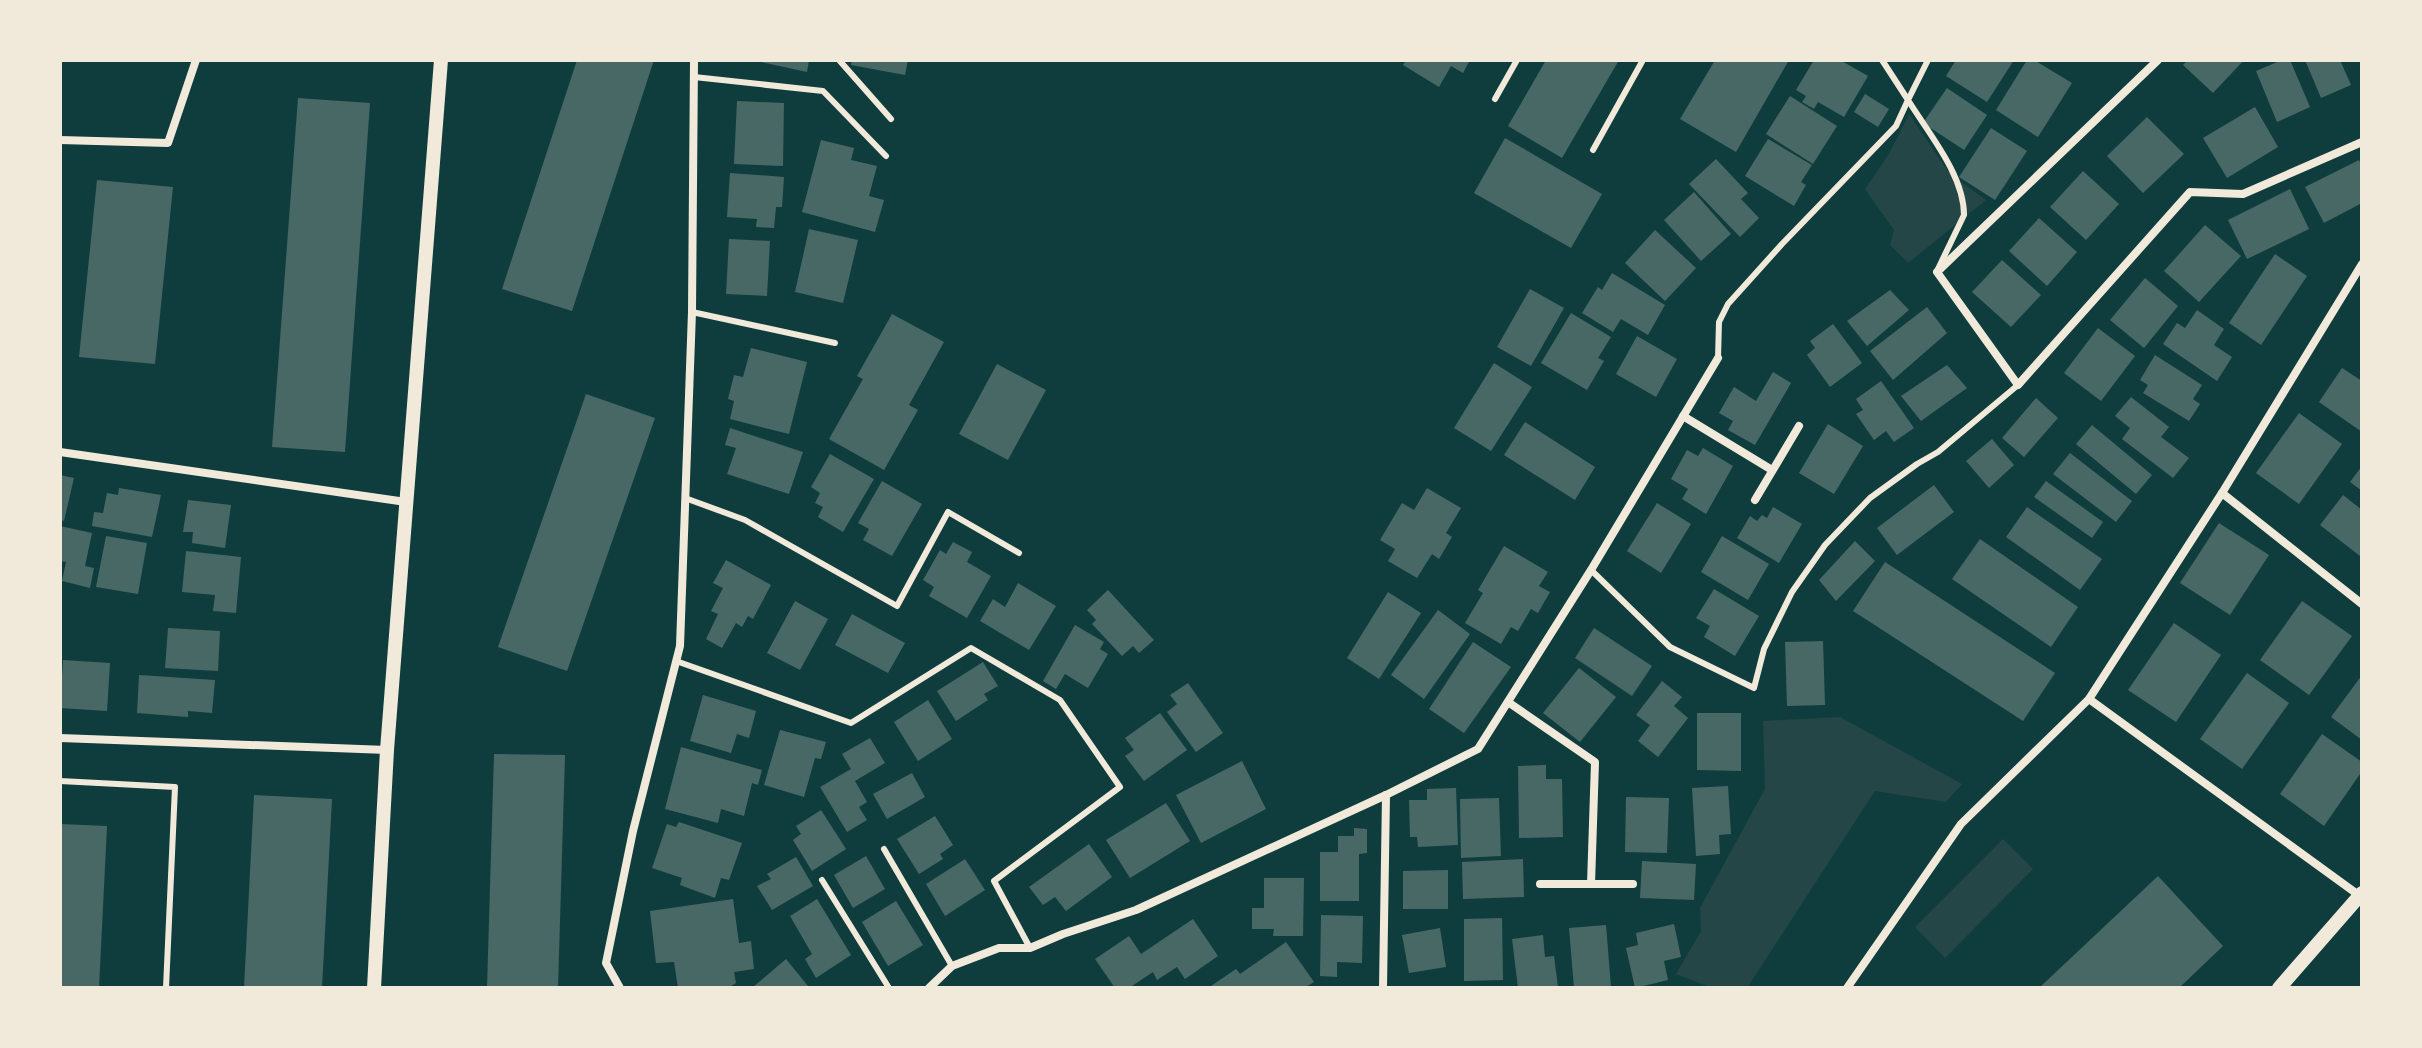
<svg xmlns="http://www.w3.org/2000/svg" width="2422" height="1048" viewBox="0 0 2422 1048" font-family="Overpass,sans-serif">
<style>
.green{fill:#244646}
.building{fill:#486865}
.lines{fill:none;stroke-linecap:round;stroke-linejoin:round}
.service{stroke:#f1e9da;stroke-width:6}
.minor{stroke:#f1e9da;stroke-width:8}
.tertiary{stroke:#f1e9da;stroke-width:14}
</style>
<rect width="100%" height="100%" fill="#0f3d3e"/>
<g class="green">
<path d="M 1909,114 L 1950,174 L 1986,200 L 1908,263 L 1890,245 L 1894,230 L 1865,189 L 1889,154 Z"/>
<path d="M 1840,717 L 1962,784 L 1946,802 L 1875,791 L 1747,988 L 1712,988 L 1676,974 L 1701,931 L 1700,908 L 1765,789 L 1763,721 Z"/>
<path d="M 2003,839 L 2033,869 L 1945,958 L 1915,927 Z"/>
</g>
<g class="building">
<path d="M 577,60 L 654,60 L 572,311 L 502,289 Z"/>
<path d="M 752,60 L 809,60 L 807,72 Z"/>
<path d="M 852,60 L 908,60 L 905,75 L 851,65 Z"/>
<path d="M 1406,60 L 1470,60 L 1463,73 L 1451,66 L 1439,87 L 1403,65 Z"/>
<path d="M 1546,60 L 1619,60 L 1562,158 L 1508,126 Z"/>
<path d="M 1715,60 L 1789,60 L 1736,152 L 1680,119 Z"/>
<path d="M 1814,60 L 1840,60 L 1868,76 L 1844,117 L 1818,102 L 1814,109 L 1802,102 L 1806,96 L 1796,90 Z"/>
<path d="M 1956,60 L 2014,60 L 1987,102 L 1946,76 Z"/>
<path d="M 2027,60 L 2034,60 L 2072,83 L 2038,137 L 1996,110 Z"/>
<path d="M 2188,60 L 2244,60 L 2213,93 L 2183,65 Z"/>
<path d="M 2282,60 L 2290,60 L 2310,107 L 2277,122 L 2256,71 Z"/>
<path d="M 2305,60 L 2340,60 L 2351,85 L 2321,98 Z"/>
<path d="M 1947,88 L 1987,115 L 1964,150 L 1923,123 Z"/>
<path d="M 1865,94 L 1889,109 L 1878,127 L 1854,112 Z"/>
<path d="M 1790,96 L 1837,126 L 1813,164 L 1766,134 Z"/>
<path d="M 298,98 L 370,103 L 345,452 L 272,447 Z"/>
<path d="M 737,101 L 784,103 L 783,166 L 734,164 Z"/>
<path d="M 2255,107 L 2278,147 L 2227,178 L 2203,138 Z"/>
<path d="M 2147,117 L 2184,154 L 2143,193 L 2107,156 Z"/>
<path d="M 1991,128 L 2027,151 L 1995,200 L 1959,177 Z"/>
<path d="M 1505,138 L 1602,194 L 1571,248 L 1474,193 Z"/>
<path d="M 1768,139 L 1812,165 L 1801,182 L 1806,185 L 1794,206 L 1745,176 Z"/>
<path d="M 821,140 L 854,148 L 851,160 L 877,166 L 869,196 L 884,200 L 875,232 L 802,212 Z"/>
<path d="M 1716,159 L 1748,193 L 1741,199 L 1759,218 L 1740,237 L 1689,184 Z"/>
<path d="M 2359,160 L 2362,166 L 2362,203 L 2324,223 L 2305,187 Z"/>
<path d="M 2083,171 L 2119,204 L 2086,240 L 2050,207 Z"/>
<path d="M 730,173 L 784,177 L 782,207 L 776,207 L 774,228 L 756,227 L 757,219 L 727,217 Z"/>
<path d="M 97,180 L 173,187 L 155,364 L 79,357 Z"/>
<path d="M 2290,189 L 2309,229 L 2247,259 L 2228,220 Z"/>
<path d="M 1694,192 L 1731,234 L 1701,261 L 1664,220 Z"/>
<path d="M 2039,218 L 2077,252 L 2047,286 L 2009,251 Z"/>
<path d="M 2205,225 L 2241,256 L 2199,302 L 2164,271 Z"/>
<path d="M 809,229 L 858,240 L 843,303 L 795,292 Z"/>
<path d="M 1655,230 L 1696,268 L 1665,301 L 1625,263 Z"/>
<path d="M 729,239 L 770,241 L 767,296 L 726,294 Z"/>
<path d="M 2275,254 L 2307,276 L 2261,345 L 2229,323 Z"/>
<path d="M 2002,260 L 2041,295 L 2011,327 L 1972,292 Z"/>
<path d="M 1612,273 L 1665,305 L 1648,335 L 1621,319 L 1613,332 L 1582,313 L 1598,287 L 1602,290 Z"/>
<path d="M 2145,278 L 2178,306 L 2144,348 L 2110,320 Z"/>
<path d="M 1530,289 L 1564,308 L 1531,366 L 1497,347 Z"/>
<path d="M 1890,290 L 1909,310 L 1867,346 L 1847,321 Z"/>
<path d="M 1927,307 L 1947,333 L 1893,380 L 1870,351 Z"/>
<path d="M 2197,310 L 2224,329 L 2214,345 L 2232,357 L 2217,381 L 2163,344 L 2177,323 L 2185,328 Z"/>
<path d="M 1571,313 L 1611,337 L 1598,358 L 1604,361 L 1587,390 L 1541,363 Z"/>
<path d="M 892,314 L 944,342 L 909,405 L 918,410 L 884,470 L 829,439 L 863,379 L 857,376 Z"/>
<path d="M 1833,324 L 1862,363 L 1830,387 L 1807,355 L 1815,348 L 1810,341 Z"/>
<path d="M 2098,328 L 2135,356 L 2101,401 L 2064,373 Z"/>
<path d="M 1637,336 L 1677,359 L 1656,397 L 1616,374 Z"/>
<path d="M 751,348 L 807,362 L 789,434 L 730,419 L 734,401 L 728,399 L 734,375 L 743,377 Z"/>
<path d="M 2155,355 L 2202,385 L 2193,399 L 2200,404 L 2189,421 L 2143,393 L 2148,385 L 2140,380 Z"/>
<path d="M 1494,363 L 1532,387 L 1491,451 L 1454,428 Z"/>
<path d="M 997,364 L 1046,390 L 1008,460 L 959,434 Z"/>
<path d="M 1947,365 L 1967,388 L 1921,421 L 1901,396 Z"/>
<path d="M 2342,368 L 2362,381 L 2362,432 L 2319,402 Z"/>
<path d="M 1773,372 L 1791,383 L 1755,445 L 1728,430 L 1733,421 L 1719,413 L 1734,387 L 1756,401 Z"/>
<path d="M 1881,381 L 1914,428 L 1894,442 L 1886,431 L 1874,440 L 1856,414 L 1863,410 L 1856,399 Z"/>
<path d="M 586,394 L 655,418 L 567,671 L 498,647 Z"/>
<path d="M 2131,397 L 2169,427 L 2161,437 L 2189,458 L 2173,478 L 2122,439 L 2130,428 L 2115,416 Z"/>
<path d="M 2036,398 L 2058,418 L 2024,457 L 2002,438 Z"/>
<path d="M 2299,413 L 2342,444 L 2299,504 L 2256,473 Z"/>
<path d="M 1525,422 L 1595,467 L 1575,500 L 1504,455 Z"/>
<path d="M 1828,424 L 1863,446 L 1834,494 L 1799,473 Z"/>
<path d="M 2092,425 L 2152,475 L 2136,494 L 2076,444 Z"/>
<path d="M 730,428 L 803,452 L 789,494 L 727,474 L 736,448 L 725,445 Z"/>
<path d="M 1992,439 L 2014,465 L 1989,488 L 1966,461 Z"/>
<path d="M 1703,448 L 1733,466 L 1706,514 L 1682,499 L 1688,489 L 1671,479 L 1687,450 L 1698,456 Z"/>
<path d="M 2070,453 L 2132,501 L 2116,522 L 2053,474 Z"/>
<path d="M 830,454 L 874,479 L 843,532 L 818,517 L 823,507 L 815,503 L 820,493 L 811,487 Z"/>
<path d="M 2362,466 L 2362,491 L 2350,482 Z"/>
<path d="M 60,475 L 74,478 L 64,521 L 60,520 Z"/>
<path d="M 882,481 L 922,504 L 892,556 L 863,540 L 869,529 L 858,523 Z"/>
<path d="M 2046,481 L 2103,522 L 2092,538 L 2034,497 Z"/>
<path d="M 1934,485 L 1954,512 L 1897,555 L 1877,528 Z"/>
<path d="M 119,488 L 161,495 L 152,537 L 92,526 L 94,512 L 103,513 L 107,493 L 118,495 Z"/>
<path d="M 1427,488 L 1461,508 L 1446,533 L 1452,537 L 1439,559 L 1432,554 L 1417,578 L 1388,561 L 1395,549 L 1380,540 L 1402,503 L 1414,510 Z"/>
<path d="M 2343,495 L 2362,510 L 2360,556 L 2320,525 Z"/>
<path d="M 188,500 L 231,505 L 225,548 L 192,543 L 193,532 L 183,532 Z"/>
<path d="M 1657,503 L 1691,524 L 1661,573 L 1627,551 Z"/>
<path d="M 1773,507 L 1802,524 L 1779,563 L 1737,538 L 1750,516 L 1757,521 L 1762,515 L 1767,518 Z"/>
<path d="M 2027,507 L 2102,559 L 2080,590 L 2006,537 Z"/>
<path d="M 2219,523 L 2269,555 L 2230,615 L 2180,583 Z"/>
<path d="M 60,526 L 92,533 L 85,566 L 94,568 L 90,588 L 62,581 L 66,562 L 60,561 Z"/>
<path d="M 106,536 L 147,543 L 138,594 L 96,587 Z"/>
<path d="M 1722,536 L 1769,564 L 1748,600 L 1701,572 Z"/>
<path d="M 1980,539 L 2078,607 L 2051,647 L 1952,579 Z"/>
<path d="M 1855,541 L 1875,561 L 1836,601 L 1819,580 Z"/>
<path d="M 953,542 L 972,552 L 967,562 L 991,576 L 967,618 L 929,596 L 934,587 L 923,580 L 940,550 L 946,554 Z"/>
<path d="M 1504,546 L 1548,572 L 1539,586 L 1550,592 L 1538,613 L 1531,609 L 1518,631 L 1511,627 L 1501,644 L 1465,623 L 1483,593 L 1478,590 Z"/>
<path d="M 186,551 L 241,557 L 236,613 L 213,611 L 215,595 L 182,592 Z"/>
<path d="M 726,560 L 771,585 L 753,619 L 748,616 L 742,627 L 736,623 L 722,648 L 706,639 L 718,614 L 711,611 L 723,588 L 713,583 Z"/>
<path d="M 1885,562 L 2055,673 L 2023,721 L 1853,611 Z"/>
<path d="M 1018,583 L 1056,606 L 1029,650 L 980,621 L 993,599 L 1005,607 Z"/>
<path d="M 1714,589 L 1759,616 L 1735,656 L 1704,637 L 1710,626 L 1696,618 Z"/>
<path d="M 1108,590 L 1154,640 L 1139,653 L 1133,646 L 1122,656 L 1092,624 L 1096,620 L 1087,610 Z"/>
<path d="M 1388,592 L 1421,613 L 1379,679 L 1347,658 Z"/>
<path d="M 795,601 L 828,619 L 800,670 L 767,653 Z"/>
<path d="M 2302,601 L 2352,636 L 2309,695 L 2260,660 Z"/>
<path d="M 1438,610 L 1470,634 L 1424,699 L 1391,675 Z"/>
<path d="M 852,614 L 905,643 L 888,673 L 835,645 Z"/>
<path d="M 2174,623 L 2221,655 L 2176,722 L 2128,690 Z"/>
<path d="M 1075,625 L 1104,642 L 1100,649 L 1108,654 L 1088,688 L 1065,674 L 1056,689 L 1043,681 Z"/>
<path d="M 168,628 L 220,631 L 218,671 L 165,668 Z"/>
<path d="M 1594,628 L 1652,666 L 1632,696 L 1575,658 Z"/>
<path d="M 1823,641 L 1825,705 L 1787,706 L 1785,642 Z"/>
<path d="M 1473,642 L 1511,667 L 1464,733 L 1429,709 Z"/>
<path d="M 63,660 L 110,663 L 107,711 L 60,708 Z"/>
<path d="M 983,662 L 998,686 L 984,694 L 988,700 L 956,721 L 937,691 Z"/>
<path d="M 1579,668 L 1616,697 L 1580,742 L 1543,713 Z"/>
<path d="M 2247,673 L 2289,703 L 2242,769 L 2200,739 Z"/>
<path d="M 139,675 L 215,680 L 212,713 L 188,711 L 188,717 L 137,713 Z"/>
<path d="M 2362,675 L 2362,740 L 2331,717 Z"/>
<path d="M 1662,681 L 1682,697 L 1674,706 L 1688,718 L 1658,757 L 1638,741 L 1650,725 L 1636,715 Z"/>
<path d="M 1188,683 L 1223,733 L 1196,752 L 1167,712 L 1177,704 L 1170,695 Z"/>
<path d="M 703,695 L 756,711 L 749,738 L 737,734 L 731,753 L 690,741 Z"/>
<path d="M 928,700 L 952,739 L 918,761 L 894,722 Z"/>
<path d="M 1160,713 L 1187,750 L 1144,781 L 1125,756 L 1134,750 L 1125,738 Z"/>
<path d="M 1697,713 L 1741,713 L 1741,771 L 1697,770 Z"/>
<path d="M 780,730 L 826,742 L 821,759 L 815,758 L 804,797 L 764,785 Z"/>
<path d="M 2322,734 L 2362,762 L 2362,771 L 2324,826 L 2280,794 Z"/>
<path d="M 870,738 L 885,763 L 855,781 L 867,802 L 859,807 L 867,820 L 847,832 L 820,787 L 851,769 L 842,754 Z"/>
<path d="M 681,747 L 762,770 L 758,785 L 752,783 L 744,816 L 721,809 L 718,823 L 665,809 Z"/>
<path d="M 494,754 L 565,755 L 558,988 L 487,988 Z"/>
<path d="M 1242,761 L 1266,809 L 1201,843 L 1176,795 Z"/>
<path d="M 1546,765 L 1546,779 L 1562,779 L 1563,837 L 1519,838 L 1518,766 Z"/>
<path d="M 912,773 L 925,797 L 887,819 L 873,794 Z"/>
<path d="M 1728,786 L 1731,834 L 1719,835 L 1720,854 L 1696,856 L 1692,788 Z"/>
<path d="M 1456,788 L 1458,845 L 1418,847 L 1417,837 L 1410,837 L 1409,800 L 1427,800 L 1427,789 Z"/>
<path d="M 254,795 L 332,799 L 322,988 L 244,988 Z"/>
<path d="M 1626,797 L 1669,798 L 1667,853 L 1625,852 Z"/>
<path d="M 1499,798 L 1501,856 L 1461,858 L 1460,799 Z"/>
<path d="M 1166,803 L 1190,841 L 1130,878 L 1106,840 Z"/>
<path d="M 821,810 L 846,849 L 812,871 L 793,840 L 801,834 L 796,826 Z"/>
<path d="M 935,816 L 953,845 L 940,854 L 943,859 L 919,874 L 897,839 Z"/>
<path d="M 679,822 L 742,843 L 729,880 L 721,878 L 715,898 L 680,885 L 682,878 L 652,868 L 667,824 L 676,827 Z"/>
<path d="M 60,824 L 107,826 L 99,988 L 60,988 Z"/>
<path d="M 1354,828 L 1367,829 L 1367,853 L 1359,854 L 1359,901 L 1320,901 L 1320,852 L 1338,852 L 1338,836 L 1354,836 Z"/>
<path d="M 1089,844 L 1112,877 L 1066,911 L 1055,897 L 1043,905 L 1029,887 Z"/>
<path d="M 866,856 L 885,889 L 853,908 L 834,875 Z"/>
<path d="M 796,857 L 813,886 L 772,910 L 757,886 L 771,879 L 767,874 Z"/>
<path d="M 965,859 L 985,890 L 945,916 L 926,884 Z"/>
<path d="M 1523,859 L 1524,897 L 1463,899 L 1462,862 Z"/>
<path d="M 1642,861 L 1696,864 L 1694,900 L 1640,898 Z"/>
<path d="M 1448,870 L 1448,909 L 1403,909 L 1403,871 Z"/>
<path d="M 2158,876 L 2223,946 L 2179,988 L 2039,988 Z"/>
<path d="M 1264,878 L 1304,878 L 1303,936 L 1273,936 L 1274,929 L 1252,929 L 1252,908 L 1264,908 Z"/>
<path d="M 733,899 L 739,943 L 751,941 L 754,969 L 734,972 L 736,983 L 728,988 L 678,988 L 674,962 L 656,963 L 650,911 Z"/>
<path d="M 817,899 L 851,955 L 816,978 L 805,959 L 812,954 L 790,916 Z"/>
<path d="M 896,901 L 923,945 L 888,966 L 862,922 Z"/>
<path d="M 1321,915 L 1363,916 L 1362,963 L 1337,962 L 1337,977 L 1320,976 Z"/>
<path d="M 1502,918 L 1503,980 L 1464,981 L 1464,919 Z"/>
<path d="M 1193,919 L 1218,956 L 1185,979 L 1177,967 L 1157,980 L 1153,972 L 1129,988 L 1115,988 L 1095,959 L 1129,936 L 1141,954 Z"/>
<path d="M 1674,924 L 1681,957 L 1664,961 L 1668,980 L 1635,988 L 1626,948 L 1638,945 L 1636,933 Z"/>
<path d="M 1606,925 L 1611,987 L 1574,988 L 1569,928 Z"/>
<path d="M 1440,928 L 1446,967 L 1409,973 L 1402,935 Z"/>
<path d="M 1543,935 L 1545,957 L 1554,956 L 1558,987 L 1518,988 L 1512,939 Z"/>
<path d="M 1286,942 L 1314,982 L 1304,988 L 1208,988 L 1236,969 L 1240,974 Z"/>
<path d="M 786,959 L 808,986 L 806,988 L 752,988 Z"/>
</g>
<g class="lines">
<g class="service">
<path d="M 839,60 L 891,119"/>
<path d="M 1928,60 L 1908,100 C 1929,134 1964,175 1964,215 L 1938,269"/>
<path d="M 694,77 L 823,91 L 886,156"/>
<path d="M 1495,99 L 1517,60"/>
<path d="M 1593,150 L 1643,60"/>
<path d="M 692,312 L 835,343"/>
<path d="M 1718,358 L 1719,322 L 1728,304 L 1782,244 L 1896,126 L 1908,100 L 1882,60"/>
<path d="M 685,498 L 745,520 L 897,606 L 948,512 L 1019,553"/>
<path d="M 1591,570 L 1670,647 L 1754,688 L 1764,649 L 1792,592 L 1825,545 L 1870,498 L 1917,464 L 1938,452 L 2018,385"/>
<path d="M 676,661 L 851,723 L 971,648 L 1060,700 L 1120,787 L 994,881 L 1030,948"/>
<path d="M 60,781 L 175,787 L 166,988"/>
<path d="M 884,849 L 952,966"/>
<path d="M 822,880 L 889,988"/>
</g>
<g class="minor">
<path d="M 2158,60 L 1937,272 L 2018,385 L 2190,192 L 2243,194 L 2362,142"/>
<path d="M 60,140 L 168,143 L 196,60"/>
<path d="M 1683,416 L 1772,470"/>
<path d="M 60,452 L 406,502"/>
<path d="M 2222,493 L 2362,604"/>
<path d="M 1755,500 L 1799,426"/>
<path d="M 2089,699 L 2360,896"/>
<path d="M 1508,702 L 1595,762 L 1591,884"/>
<path d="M 60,738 L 387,750"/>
<path d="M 1540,884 L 1633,884"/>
<path d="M 620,988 L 606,963 L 633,831 L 680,646 L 692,312 L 694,60"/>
<path d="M 929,988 L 952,966 L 999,948 L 1030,948 L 1063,934 L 1136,910 L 1386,795 L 1478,749 L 1591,570 L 1718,358"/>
<path d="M 1383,988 L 1386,795"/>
<path d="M 1847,988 L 1961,824 L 2089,699 L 2222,493 L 2362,264"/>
</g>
<g class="tertiary">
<path d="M 374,988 L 387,750 L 441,60"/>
<path d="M 2279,988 L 2362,893"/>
</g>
</g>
<rect width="2422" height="1048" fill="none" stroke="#f1e9da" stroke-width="124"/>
</svg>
